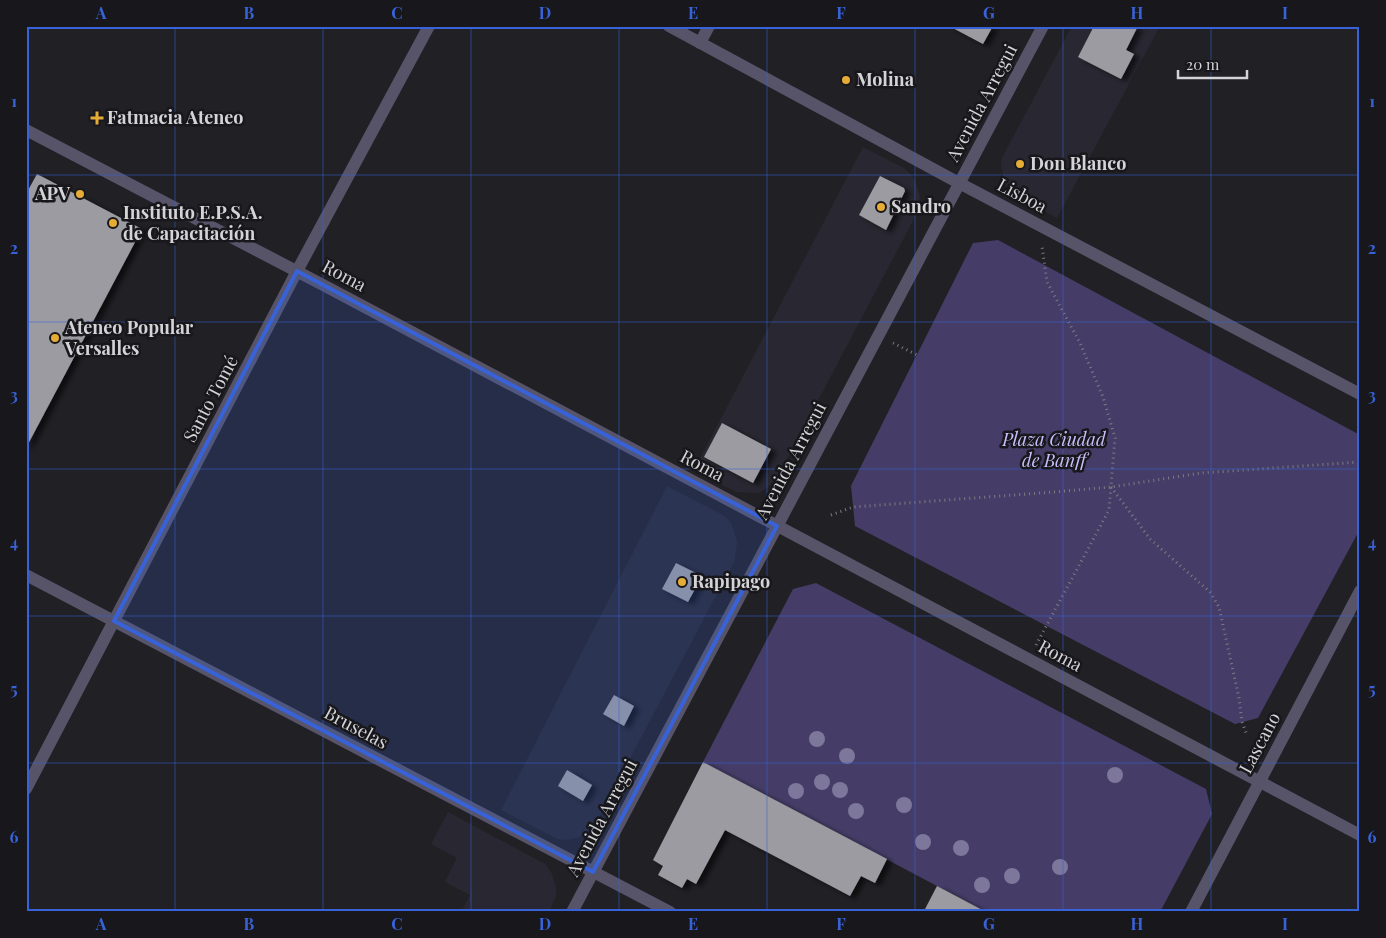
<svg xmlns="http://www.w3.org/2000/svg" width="1386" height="938" viewBox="0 0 1386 938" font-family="'Playfair Display',serif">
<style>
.built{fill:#292832}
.green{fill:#453d67}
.building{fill:#9c9ba1;filter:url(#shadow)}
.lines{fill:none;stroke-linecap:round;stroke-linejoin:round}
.path{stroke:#7d7c80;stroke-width:3;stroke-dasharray:1 4;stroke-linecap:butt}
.street{stroke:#57546a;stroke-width:12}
.tree{fill:#7c779b}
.marked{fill:#3862d8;fill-opacity:0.2;stroke:#3862d8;stroke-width:4;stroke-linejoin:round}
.grid{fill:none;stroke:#3862d8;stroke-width:1;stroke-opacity:0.55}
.poi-dot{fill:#e5ad36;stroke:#18171b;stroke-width:2}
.labels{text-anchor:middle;stroke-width:5;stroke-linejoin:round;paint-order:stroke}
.poi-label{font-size:18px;font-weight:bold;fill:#d4d4d7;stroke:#18171b;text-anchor:start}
.street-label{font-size:18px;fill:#d4d4d7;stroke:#18171b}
.park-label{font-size:18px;font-style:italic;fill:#c7befb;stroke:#18171b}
.neatline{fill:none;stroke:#3862d8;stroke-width:2}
.grid-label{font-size:16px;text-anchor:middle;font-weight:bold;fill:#3862d8}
</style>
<defs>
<filter id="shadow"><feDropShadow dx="5.5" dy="3" stdDeviation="2.5" flood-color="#0009"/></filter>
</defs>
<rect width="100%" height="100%" fill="#212025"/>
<g class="built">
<path d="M 1072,26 L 1160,26 L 1057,218 L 1011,192 L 1004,182 L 1001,164 L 1003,156 Z"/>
<path d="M 863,147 L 904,168 L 914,178 L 920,196 L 917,213 L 778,476 L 767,488 L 758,493 L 736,492 L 694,470 Z"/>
<path d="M 667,486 L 721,514 L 731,522 L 737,541 L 735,560 L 596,823 L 580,837 L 567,840 L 557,839 L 501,810 Z"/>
<path d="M 448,812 L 545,864 L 552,874 L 556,887 L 556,896 L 549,912 L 461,912 L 470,895 L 445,882 L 457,858 L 431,844 Z"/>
</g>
<g class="green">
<path d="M 998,240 L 1360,435 L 1360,529 L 1258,718 L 1235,724 L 855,526 L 851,486 L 973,243 Z"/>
<path d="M 816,583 L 1206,789 L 1212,814 L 1160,912 L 986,912 L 703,762 L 793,589 Z"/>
</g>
<g class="building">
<path d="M 949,26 L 993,26 L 983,44 Z"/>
<path d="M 1094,26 L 1138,26 L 1126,50 L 1134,54 L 1121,79 L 1078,57 Z"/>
<path d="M 37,174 L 142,229 L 26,448 L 26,194 Z"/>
<path d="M 880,176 L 904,188 L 905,191 L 886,230 L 859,215 Z"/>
<path d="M 722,423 L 771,449 L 753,483 L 704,457 Z"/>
<path d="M 676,563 L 702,576 L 688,602 L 662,589 Z"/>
<path d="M 614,695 L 634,706 L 624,726 L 603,714 Z"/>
<path d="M 703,762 L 887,859 L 875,883 L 861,876 L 850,896 L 725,830 L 696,884 L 687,879 L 682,888 L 658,875 L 663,866 L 653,860 Z"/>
<path d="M 567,770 L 592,785 L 583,801 L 558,786 Z"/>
<path d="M 937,886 L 986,912 L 924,911 Z"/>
</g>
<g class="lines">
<g class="path">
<path d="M 893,343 L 917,355"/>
<path d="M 1111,487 L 1150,539 L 1210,592 L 1219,607 L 1239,698 L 1242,722 L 1247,735"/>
<path d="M 831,515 L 853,507 L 1054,492 L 1111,487 L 1201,473 L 1360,462"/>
<path d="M 1036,645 L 1109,510 L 1115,438 L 1103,397 L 1080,343 L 1047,282 L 1042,246"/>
</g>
<g class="street">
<path d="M 669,26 L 959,183 L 1360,394"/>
<path d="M 700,43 L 709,26"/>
<path d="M 26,130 L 325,286 L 1360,835"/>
<path d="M 26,575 L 670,912"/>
<path d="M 26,789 L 297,271 L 429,26"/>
<path d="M 572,912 L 1043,26"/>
<path d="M 1191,912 L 1360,591"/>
</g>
</g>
<g class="tree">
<circle cx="817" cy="739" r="8"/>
<circle cx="847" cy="756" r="8"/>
<circle cx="1115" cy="775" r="8"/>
<circle cx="822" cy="782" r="8"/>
<circle cx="840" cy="790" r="8"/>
<circle cx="796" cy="791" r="8"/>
<circle cx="904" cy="805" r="8"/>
<circle cx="856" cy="811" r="8"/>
<circle cx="923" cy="842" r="8"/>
<circle cx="961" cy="848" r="8"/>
<circle cx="1060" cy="867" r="8"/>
<circle cx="1012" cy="876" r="8"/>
<circle cx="982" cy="885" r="8"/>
</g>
<path class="marked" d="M 297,271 L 777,526 L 593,872 L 114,621 Z"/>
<path class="grid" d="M 175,26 L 175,912M 323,26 L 323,912M 471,26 L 471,912M 619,26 L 619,912M 767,26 L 767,912M 915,26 L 915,912M 1063,26 L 1063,912M 1211,26 L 1211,912M 26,175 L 1360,175M 26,322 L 1360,322M 26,469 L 1360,469M 26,616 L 1360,616M 26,763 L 1360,763"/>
<g class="poi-dot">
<circle cx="846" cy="80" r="5"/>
<path d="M94.5 110.5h5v5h5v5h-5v5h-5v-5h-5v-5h5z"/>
<circle cx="1020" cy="164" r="5"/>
<circle cx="80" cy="194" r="5"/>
<circle cx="881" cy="207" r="5"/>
<circle cx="113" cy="223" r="5"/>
<circle cx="55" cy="338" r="5"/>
<circle cx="682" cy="582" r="5"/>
</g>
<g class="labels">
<g class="poi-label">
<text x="856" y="86">Molina</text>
<text x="107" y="124">Fatmacia Ateneo</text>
<text x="1030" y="170">Don Blanco</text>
<text x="70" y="200" text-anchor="end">APV</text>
<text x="891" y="213">Sandro</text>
<text x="123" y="219">Instituto E.P.S.A.<tspan x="123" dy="21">de Capacitación</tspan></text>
<text x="65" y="334">Ateneo Popular<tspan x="65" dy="21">Versalles</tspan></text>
<text x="692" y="588">Rapipago</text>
</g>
<g class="street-label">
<text transform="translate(982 103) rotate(-62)" y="6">Avenida Arregui</text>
<text transform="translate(1022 196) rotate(28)" y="6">Lisboa</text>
<text transform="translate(344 276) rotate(28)" y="6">Roma</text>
<text transform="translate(211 399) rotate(-62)" y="6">Santo Tomé</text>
<text transform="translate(791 461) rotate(-62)" y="6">Avenida Arregui</text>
<text transform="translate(702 466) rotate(28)" y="6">Roma</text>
<text transform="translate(1060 656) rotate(28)" y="6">Roma</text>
<text transform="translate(356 728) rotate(28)" y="6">Bruselas</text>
<text transform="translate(1260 743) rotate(-62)" y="6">Lascano</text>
<text transform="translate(602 818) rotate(-62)" y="6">Avenida Arregui</text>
</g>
<g class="park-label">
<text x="1054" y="446">Plaza Ciudad<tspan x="1054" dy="21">de Banff</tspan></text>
</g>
</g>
<rect width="1386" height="938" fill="none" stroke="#18171b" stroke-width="55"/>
<path d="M1178 70v8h69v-8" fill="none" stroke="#d4d4d7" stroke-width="2.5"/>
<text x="1186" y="70" font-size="15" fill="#d4d4d7" stroke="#18171b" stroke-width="4" paint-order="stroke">20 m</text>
<rect x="28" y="28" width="1330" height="882" class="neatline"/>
<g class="grid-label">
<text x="101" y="19">A</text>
<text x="249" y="19">B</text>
<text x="397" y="19">C</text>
<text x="545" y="19">D</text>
<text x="693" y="19">E</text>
<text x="841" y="19">F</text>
<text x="989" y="19">G</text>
<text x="1137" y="19">H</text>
<text x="1285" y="19">I</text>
<text x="14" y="107">1</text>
<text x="1372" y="107">1</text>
<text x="14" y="254">2</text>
<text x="1372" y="254">2</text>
<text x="14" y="401">3</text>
<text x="1372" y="401">3</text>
<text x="14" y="548">4</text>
<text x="1372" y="548">4</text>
<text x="14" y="695">5</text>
<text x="1372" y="695">5</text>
<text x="14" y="843">6</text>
<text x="1372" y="843">6</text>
<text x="101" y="930">A</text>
<text x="249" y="930">B</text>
<text x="397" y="930">C</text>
<text x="545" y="930">D</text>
<text x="693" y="930">E</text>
<text x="841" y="930">F</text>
<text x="989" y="930">G</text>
<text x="1137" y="930">H</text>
<text x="1285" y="930">I</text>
</g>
</svg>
